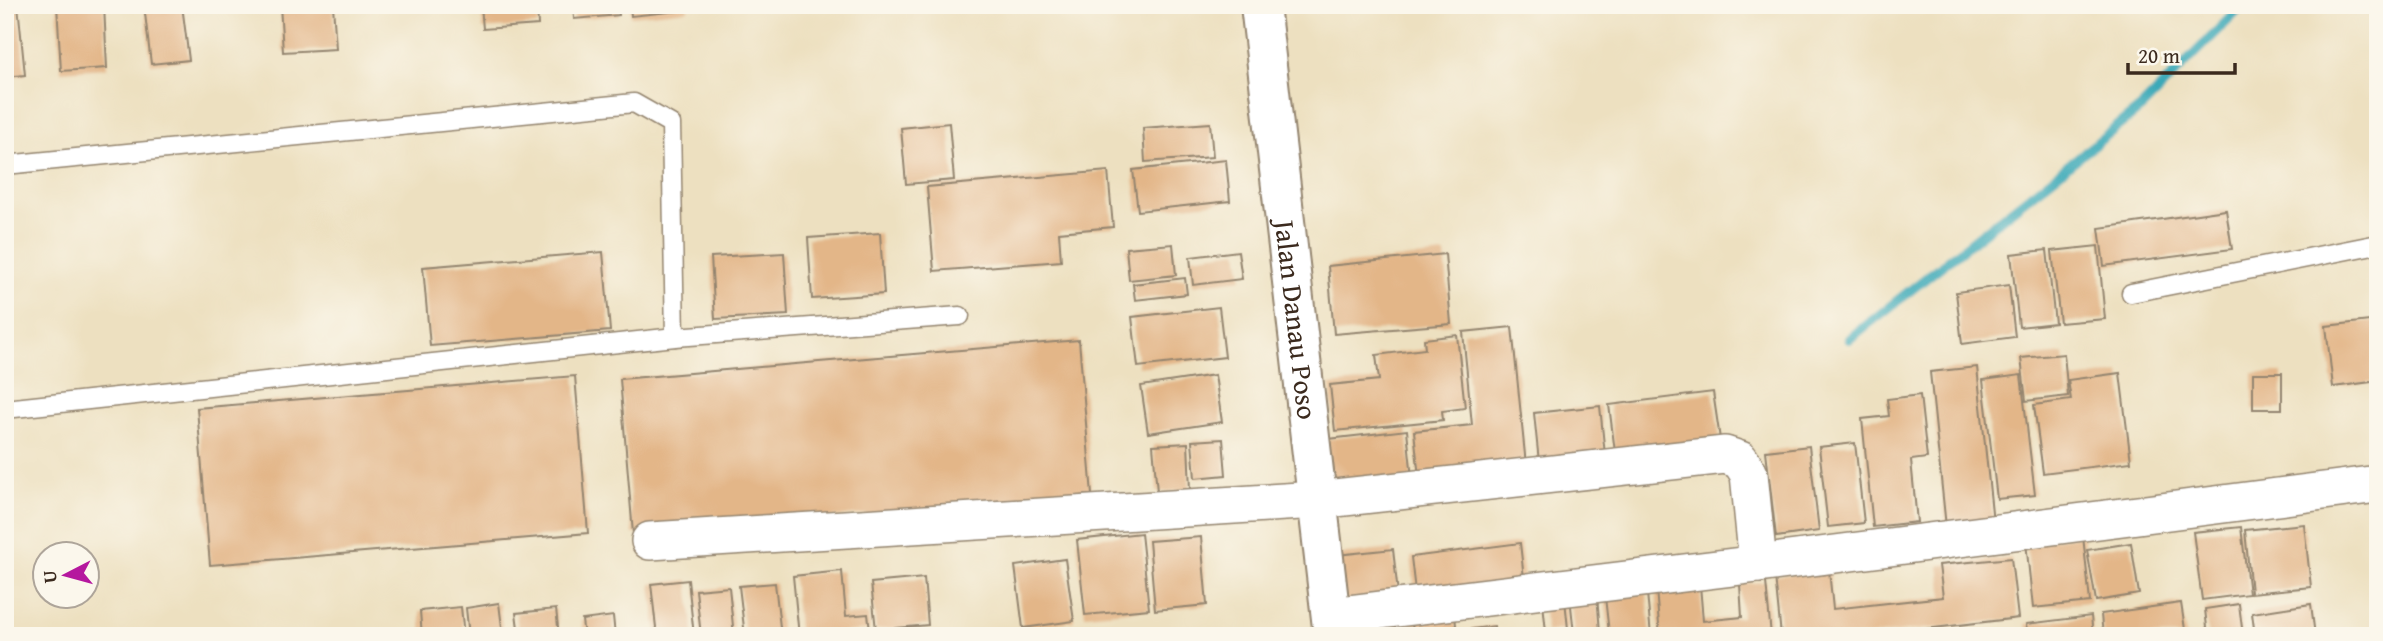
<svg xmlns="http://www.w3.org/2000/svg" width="2383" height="641" viewBox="0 0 2383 641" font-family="'Gentium Book Plus',serif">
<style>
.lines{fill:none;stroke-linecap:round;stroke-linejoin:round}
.stream{stroke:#3aa9b8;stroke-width:10}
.building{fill:#e3b688}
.lane-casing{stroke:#94856f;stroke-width:21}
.street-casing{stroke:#94856f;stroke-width:40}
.secondary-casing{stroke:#94856f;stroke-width:42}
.lane{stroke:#fff;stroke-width:18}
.street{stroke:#fff;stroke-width:37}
.secondary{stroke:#fff;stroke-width:38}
.labels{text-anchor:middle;stroke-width:5;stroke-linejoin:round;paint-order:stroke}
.street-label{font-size:28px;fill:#3b2a1e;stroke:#fbf7ec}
</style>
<rect width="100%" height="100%" fill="#fbf7ec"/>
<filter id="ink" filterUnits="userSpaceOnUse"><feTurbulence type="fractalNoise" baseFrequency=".0143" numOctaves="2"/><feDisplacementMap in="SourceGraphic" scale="14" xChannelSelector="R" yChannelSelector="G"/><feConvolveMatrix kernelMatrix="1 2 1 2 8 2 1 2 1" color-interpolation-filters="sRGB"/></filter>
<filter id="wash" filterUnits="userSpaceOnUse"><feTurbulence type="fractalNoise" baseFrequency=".00686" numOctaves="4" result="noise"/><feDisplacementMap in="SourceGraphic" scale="28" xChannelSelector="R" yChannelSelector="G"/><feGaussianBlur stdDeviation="1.57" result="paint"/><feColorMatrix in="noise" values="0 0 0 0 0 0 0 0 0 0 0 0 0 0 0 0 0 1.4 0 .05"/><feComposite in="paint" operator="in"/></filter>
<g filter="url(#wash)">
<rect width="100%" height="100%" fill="#ede0c0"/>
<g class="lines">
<path class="stream" d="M 1849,339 L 2142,107 L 2243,5"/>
</g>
<g id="blocks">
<g class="building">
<path d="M 5,5 L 18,5 L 25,75 L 5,77 Z"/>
<path d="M 57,5 L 104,5 L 107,68 L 61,71 Z"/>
<path d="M 144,5 L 182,5 L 189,60 L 151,64 Z"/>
<path d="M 280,5 L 333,5 L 336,49 L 283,52 Z"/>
<path d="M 481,5 L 537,5 L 538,25 L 483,29 Z"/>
<path d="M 573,5 L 618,5 L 619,15 L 574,19 Z"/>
<path d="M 630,5 L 687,5 L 688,10 L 631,16 Z"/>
<path d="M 2378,78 L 2378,129 L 2376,129 L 2369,79 Z"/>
<path d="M 949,123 L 954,180 L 906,184 L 901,128 Z"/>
<path d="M 1210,123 L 1213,157 L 1145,162 L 1143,128 Z"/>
<path d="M 1226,160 L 1230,201 L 1138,211 L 1133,170 Z"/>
<path d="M 1108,171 L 1113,227 L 1059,232 L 1061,261 L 934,271 L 927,187 Z"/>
<path d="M 2226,210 L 2232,249 L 2104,266 L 2099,228 Z"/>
<path d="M 880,233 L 884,294 L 812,299 L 808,238 Z"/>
<path d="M 1173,244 L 1176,275 L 1129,280 L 1126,248 Z"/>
<path d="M 2098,246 L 2105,319 L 2060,323 L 2052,251 Z"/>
<path d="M 2047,250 L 2055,323 L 2019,327 L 2011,254 Z"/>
<path d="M 1238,251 L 1242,279 L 1193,285 L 1190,257 Z"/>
<path d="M 603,252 L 610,331 L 430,346 L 423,267 Z"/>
<path d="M 784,253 L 788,315 L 715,319 L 711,257 Z"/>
<path d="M 1445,254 L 1451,324 L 1334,334 L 1328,266 Z"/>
<path d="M 1185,278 L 1187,294 L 1135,300 L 1133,284 Z"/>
<path d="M 2009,285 L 2015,337 L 1962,344 L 1956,292 Z"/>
<path d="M 1219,307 L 1225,357 L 1138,367 L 1132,317 Z"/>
<path d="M 2378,320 L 2378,381 L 2333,387 L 2326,326 Z"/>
<path d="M 1512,327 L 1526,465 L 1419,477 L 1414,431 L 1472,425 L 1463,332 Z"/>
<path d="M 1457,335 L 1465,408 L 1442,411 L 1443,420 L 1335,431 L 1330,385 L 1379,380 L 1376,355 L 1425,349 L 1424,339 Z"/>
<path d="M 1079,340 L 1092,495 L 633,534 L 620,379 Z"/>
<path d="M 2064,354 L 2068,396 L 2026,401 L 2021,358 Z"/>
<path d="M 1977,367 L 1993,522 L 1946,527 L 1930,372 Z"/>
<path d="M 2120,373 L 2131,462 L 2043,473 L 2034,405 L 2071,400 L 2068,380 Z"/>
<rect x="2253" y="373" width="29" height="36"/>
<path d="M 1215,375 L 1222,422 L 1148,433 L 1141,386 Z"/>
<path d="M 2021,375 L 2035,495 L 1997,499 L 1983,380 Z"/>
<path d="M 575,376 L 588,533 L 210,565 L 197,408 Z"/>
<path d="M 1713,392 L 1720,439 L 1615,452 L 1609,405 Z"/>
<path d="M 1920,395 L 1927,458 L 1911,460 L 1917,522 L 1873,527 L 1862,419 L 1889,416 L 1887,399 Z"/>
<path d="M 1600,406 L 1605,455 L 1539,462 L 1534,413 Z"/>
<path d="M 1407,430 L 1412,478 L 1326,488 L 1320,440 Z"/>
<path d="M 1223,439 L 1226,475 L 1195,478 L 1192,441 Z"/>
<path d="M 1188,443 L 1190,490 L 1157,492 L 1153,445 Z"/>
<path d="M 1855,443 L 1864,523 L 1828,527 L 1819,447 Z"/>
<path d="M 1809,446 L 1819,531 L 1776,537 L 1766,451 Z"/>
<path d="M 2304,524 L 2311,587 L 2251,593 L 2245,530 Z"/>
<path d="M 2241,527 L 2249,594 L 2202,600 L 2193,532 Z"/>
<path d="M 1141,533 L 1149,609 L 1085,615 L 1077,540 Z"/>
<path d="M 2083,536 L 2090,602 L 2033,608 L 2026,542 Z"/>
<path d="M 1201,537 L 1207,605 L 1155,610 L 1149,541 Z"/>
<path d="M 1520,543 L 1525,587 L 1416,600 L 1411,557 Z"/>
<path d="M 2131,543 L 2139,594 L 2096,601 L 2087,550 Z"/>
<path d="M 1393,549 L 1398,594 L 1342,600 L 1337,555 Z"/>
<path d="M 2011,558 L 2018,618 L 1866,636 L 1781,636 L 1775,576 L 1829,570 L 1833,609 L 1943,597 L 1939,565 Z"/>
<path d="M 1065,559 L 1074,621 L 1023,628 L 1015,566 Z"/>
<path d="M 842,571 L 846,616 L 868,614 L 870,630 L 799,636 L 793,576 Z"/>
<path d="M 924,578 L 928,625 L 876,630 L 871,583 Z"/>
<path d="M 688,580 L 694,636 L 657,636 L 651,584 Z"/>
<path d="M 1766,582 L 1771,636 L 1660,636 L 1656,589 L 1700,585 L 1703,621 L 1742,617 L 1740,584 Z"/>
<path d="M 775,583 L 781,636 L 745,636 L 739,586 Z"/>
<path d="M 729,587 L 734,636 L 701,636 L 696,590 Z"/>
<path d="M 1647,593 L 1651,636 L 1598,636 L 1598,634 L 1609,633 L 1605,597 Z"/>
<path d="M 1597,595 L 1600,632 L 1574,634 L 1570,597 Z"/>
<path d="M 1565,600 L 1568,629 L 1546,632 L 1543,603 Z"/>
<path d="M 499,603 L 503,636 L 469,636 L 466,608 Z"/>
<path d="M 2181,603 L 2186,636 L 2103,636 L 2101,614 Z"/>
<path d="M 2239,604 L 2243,636 L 2208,636 L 2205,609 Z"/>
<path d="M 2311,604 L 2315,636 L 2255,636 L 2252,613 Z"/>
<path d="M 461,607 L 464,636 L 422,636 L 420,611 Z"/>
<path d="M 556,609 L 559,636 L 519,636 L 516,613 Z"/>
<path d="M 1455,615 L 1457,636 L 1413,636 L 1412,620 Z"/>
<path d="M 613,616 L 615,636 L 584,636 L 582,620 Z"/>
<path d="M 2091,616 L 2093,636 L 2028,636 L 2026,624 Z"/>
<path d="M 1494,626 L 1495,636 L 1472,636 L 1471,629 Z"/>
</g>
</g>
</g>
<g filter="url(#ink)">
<use href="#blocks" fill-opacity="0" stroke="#94856f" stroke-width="2"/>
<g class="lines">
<defs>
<g id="lane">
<path d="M 5,165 L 634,103 L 671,124 L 675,337"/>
<path d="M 2131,293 L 2378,244"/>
<path d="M 5,409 L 675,337 L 960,316"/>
</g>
<g id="street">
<path d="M 650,541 L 1317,500 L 1725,455 L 1740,460 L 1749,474 L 1758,564"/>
<path d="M 1331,616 L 1758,564 L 2378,484"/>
</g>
<g id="secondary">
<path id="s1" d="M 1260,5 L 1333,636"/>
</g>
</defs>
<use href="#lane" class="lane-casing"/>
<use href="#street" class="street-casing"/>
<use href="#secondary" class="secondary-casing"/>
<use href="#lane" class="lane"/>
<use href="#street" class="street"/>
<use href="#secondary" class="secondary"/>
</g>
</g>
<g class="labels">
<g class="street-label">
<text dy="10" stroke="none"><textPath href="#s1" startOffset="317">Jalan Danau Poso</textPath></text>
</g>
</g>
<rect width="2383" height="641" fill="none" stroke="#fbf7ec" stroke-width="28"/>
<g transform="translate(66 575) rotate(264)"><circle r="33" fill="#fbf7ec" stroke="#aea59a" stroke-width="2"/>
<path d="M0-5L12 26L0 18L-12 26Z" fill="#b5179e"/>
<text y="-10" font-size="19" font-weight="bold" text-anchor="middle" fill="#3b2a1e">U</text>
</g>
<path d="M2128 63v10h107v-10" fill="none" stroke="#3b2a1e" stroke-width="3.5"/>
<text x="2138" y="63" font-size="21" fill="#3b2a1e" stroke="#fbf7ec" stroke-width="5" paint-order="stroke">20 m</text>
</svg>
